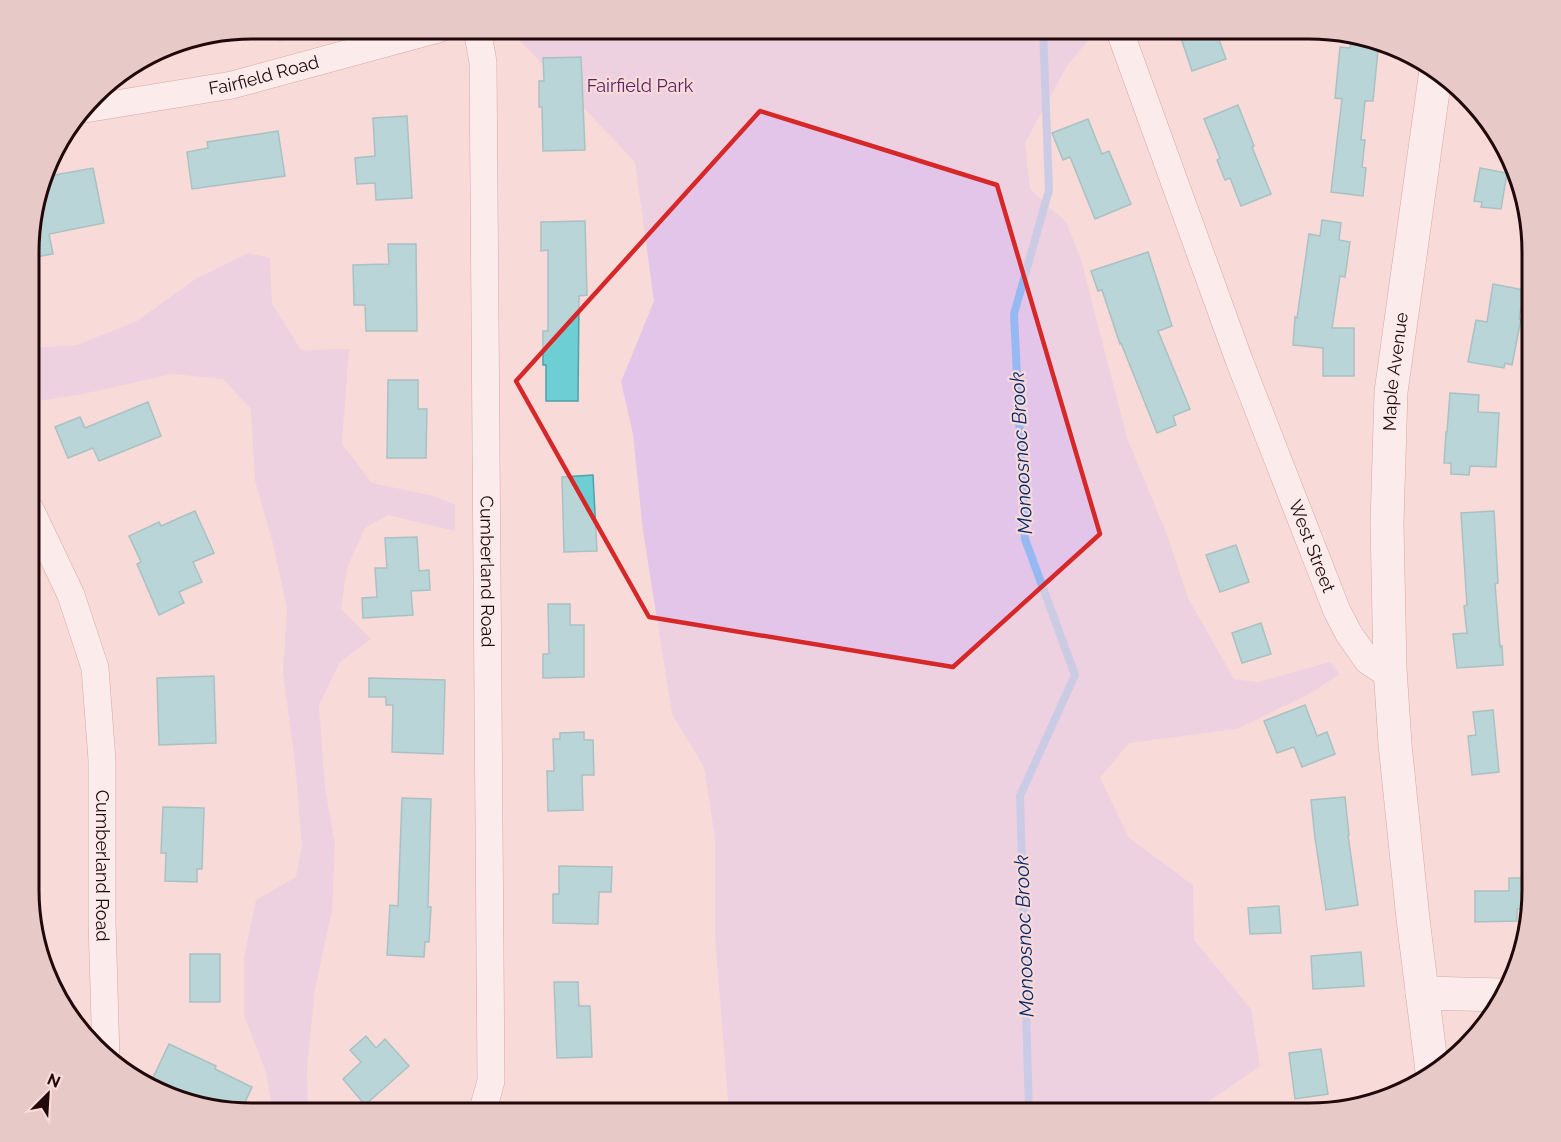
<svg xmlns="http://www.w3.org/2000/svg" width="1561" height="1142" viewBox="0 0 1561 1142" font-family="Raleway,sans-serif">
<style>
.green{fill:#e3c5e9}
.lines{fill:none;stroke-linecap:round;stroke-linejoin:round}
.stream{stroke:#96b9f3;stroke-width:8}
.building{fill:#6dced4;stroke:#4ca3a8;stroke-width:1.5}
.street-casing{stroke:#ab6b6a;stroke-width:28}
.secondary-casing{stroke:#ab6b6a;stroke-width:34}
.street{stroke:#fff;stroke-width:27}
.secondary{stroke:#fff;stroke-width:33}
.marked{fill:none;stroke:#d62828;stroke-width:4.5;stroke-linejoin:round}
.labels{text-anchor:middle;stroke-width:4.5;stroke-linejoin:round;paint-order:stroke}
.street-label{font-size:18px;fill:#210909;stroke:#f8dad9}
.park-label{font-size:18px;fill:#592264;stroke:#f8dad9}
.water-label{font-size:20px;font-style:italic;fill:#04296b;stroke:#f8dad9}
.rim{fill:none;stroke:#210909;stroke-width:3}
</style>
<rect width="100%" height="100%" fill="#f8dad9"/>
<g class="green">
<path d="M 265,29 L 301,29 L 300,35 L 279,42 Z"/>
<path d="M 509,29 L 1094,29 L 1094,33 L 1067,66 L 1025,143 L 1030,189 L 1066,222 L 1081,259 L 1127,438 L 1166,532 L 1188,598 L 1234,679 L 1258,682 L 1330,662 L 1340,674 L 1309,694 L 1237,729 L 1129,743 L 1100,778 L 1129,838 L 1193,885 L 1194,940 L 1251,1009 L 1260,1066 L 1214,1098 L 1186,1113 L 729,1113 L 715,936 L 715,838 L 704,767 L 672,714 L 643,531 L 633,434 L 621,382 L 654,301 L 635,162 Z"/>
<path d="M 249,253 L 270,258 L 272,304 L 301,350 L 349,349 L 342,444 L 372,483 L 434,496 L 455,505 L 455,531 L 388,515 L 365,528 L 347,568 L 341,609 L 371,639 L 340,662 L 319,705 L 325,788 L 335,844 L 332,911 L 315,989 L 307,1068 L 308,1113 L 273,1113 L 266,1072 L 244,1015 L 244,957 L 256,900 L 296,877 L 302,845 L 295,763 L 283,673 L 287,609 L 272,540 L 255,481 L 251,409 L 223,379 L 172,374 L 83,394 L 38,401 L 30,391 L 30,348 L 77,345 L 137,321 L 197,278 Z"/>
</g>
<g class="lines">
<path class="stream" d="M 1029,1113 L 1020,796 L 1075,675 L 1025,539 L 1014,314 L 1049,190 L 1043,29"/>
</g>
<g class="building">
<path d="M 1178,29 L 1215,29 L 1226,59 L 1192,71 Z"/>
<path d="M 1352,35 L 1379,40 L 1373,101 L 1365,101 L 1361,140 L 1365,140 L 1362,167 L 1366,168 L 1363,196 L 1331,192 L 1342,99 L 1335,98 L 1340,47 L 1350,48 Z"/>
<path d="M 581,57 L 585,150 L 543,151 L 542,107 L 539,107 L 539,81 L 544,81 L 543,58 Z"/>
<path d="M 1238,105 L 1254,146 L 1252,147 L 1271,194 L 1241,206 L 1230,178 L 1225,180 L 1217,160 L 1220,158 L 1204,119 Z"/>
<path d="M 407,116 L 412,198 L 376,200 L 375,183 L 357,184 L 355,158 L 375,156 L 373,118 Z"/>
<path d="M 1088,119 L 1102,154 L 1109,151 L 1131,204 L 1095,219 L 1070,157 L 1063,160 L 1052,133 Z"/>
<path d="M 278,131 L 285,176 L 192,189 L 187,152 L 208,148 L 207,142 Z"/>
<path d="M 93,168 L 104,223 L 49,234 L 53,254 L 30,258 L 30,223 L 44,177 Z"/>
<path d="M 1480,168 L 1507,173 L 1501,209 L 1481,207 L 1482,202 L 1474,201 Z"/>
<path d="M 1322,220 L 1341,223 L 1339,240 L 1350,242 L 1345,277 L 1340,276 L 1332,328 L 1354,328 L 1354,376 L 1323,376 L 1323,348 L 1293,345 L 1295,317 L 1297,318 L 1309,234 L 1320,236 Z"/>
<path d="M 585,221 L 587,295 L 579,296 L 578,401 L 546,401 L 546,365 L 543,365 L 543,331 L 548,331 L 548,250 L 541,251 L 541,222 Z"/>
<path d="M 388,244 L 416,244 L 417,331 L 366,331 L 365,305 L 354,305 L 353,265 L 389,264 Z"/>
<path d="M 1148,252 L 1172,326 L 1158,331 L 1190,409 L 1173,416 L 1176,425 L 1157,433 L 1121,343 L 1120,344 L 1102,290 L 1098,291 L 1091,271 Z"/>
<path d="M 1493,284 L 1524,290 L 1519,319 L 1521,319 L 1512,365 L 1505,363 L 1504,368 L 1468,362 L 1476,320 L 1487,322 Z"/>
<path d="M 388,380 L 418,380 L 418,409 L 427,409 L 426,458 L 387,458 Z"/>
<path d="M 1450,393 L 1479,395 L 1478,412 L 1499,413 L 1496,467 L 1470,466 L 1469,475 L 1451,474 L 1451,463 L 1444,463 L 1446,432 L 1447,432 Z"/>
<path d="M 148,402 L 161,436 L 99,461 L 93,448 L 68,458 L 55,427 L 80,417 L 85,428 Z"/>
<path d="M 593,475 L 597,551 L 564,552 L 562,477 Z"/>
<path d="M 195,511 L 214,553 L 193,562 L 202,582 L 179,592 L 184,603 L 159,615 L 137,564 L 141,562 L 129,536 L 159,522 L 161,526 Z"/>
<path d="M 1494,511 L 1498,583 L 1495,584 L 1500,647 L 1502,646 L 1503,665 L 1457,668 L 1453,634 L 1467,633 L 1464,606 L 1467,605 L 1461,513 Z"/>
<path d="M 417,537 L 419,571 L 429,570 L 430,590 L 411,591 L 413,615 L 363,618 L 362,598 L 377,597 L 375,568 L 387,568 L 385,538 Z"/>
<path d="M 1236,545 L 1249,582 L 1220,592 L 1206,555 Z"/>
<path d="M 548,604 L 570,604 L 570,625 L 584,625 L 584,677 L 543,678 L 543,654 L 549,654 Z"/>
<path d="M 1261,623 L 1271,654 L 1242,663 L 1232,633 Z"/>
<path d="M 214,676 L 216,743 L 159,745 L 157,678 Z"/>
<path d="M 369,678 L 445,680 L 443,754 L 392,752 L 393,705 L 386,705 L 386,697 L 369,697 Z"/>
<path d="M 1305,705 L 1317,736 L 1327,732 L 1335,754 L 1302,767 L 1294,747 L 1277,753 L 1264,721 Z"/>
<path d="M 1493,710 L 1499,772 L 1472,775 L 1468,736 L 1476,735 L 1473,712 Z"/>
<path d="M 584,732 L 584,740 L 593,740 L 594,775 L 582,775 L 583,810 L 548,811 L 547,771 L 554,771 L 553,739 L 560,739 L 560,733 Z"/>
<path d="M 1345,797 L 1349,835 L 1348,835 L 1358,905 L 1326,910 L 1315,838 L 1311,800 Z"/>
<path d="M 402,798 L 431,799 L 428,907 L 431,907 L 429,942 L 425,942 L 424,957 L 387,955 L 390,905 L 398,906 Z"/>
<path d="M 163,807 L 204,808 L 202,869 L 197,869 L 197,882 L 165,881 L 166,853 L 161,853 Z"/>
<path d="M 559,866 L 612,867 L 611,892 L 599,892 L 598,924 L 553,923 L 553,894 L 559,894 Z"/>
<path d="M 1509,878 L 1531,878 L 1531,909 L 1517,909 L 1517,921 L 1475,922 L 1475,891 L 1509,891 Z"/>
<path d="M 1279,906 L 1281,933 L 1250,934 L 1248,908 Z"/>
<path d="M 1361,952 L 1364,986 L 1313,989 L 1311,956 Z"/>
<rect x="190" y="954" width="30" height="48"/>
<path d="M 554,982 L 578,982 L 579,1006 L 590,1006 L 592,1057 L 557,1058 Z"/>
<path d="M 366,1036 L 376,1048 L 385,1039 L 409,1066 L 365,1105 L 343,1079 L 361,1062 L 350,1050 Z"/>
<path d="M 169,1044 L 216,1066 L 215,1069 L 252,1087 L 240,1113 L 220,1110 L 201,1101 L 199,1105 L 151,1082 Z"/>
<path d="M 1321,1049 L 1328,1094 L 1295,1099 L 1289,1053 Z"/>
</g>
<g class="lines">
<defs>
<g id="street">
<path id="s1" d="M 477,29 L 483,62 L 491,1081 L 482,1113"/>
<path id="s2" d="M 1119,29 L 1239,360 L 1337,611 L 1349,634 L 1368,661 L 1391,676"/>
<path id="s3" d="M 85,109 L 232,85 L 438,29"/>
<path id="s4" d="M 30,509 L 71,595 L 95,668 L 102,760 L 102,921 L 106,1056"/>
</g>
<g id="secondary">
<path d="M 1422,993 L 1503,995"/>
<path id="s5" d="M 1432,1071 L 1413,919 L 1395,744 L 1390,668 L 1387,523 L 1391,392 L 1436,70"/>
</g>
</defs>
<use href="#street" class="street-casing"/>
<use href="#secondary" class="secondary-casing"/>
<use href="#street" class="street"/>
<use href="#secondary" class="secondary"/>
</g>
<path d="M0 0H1561V1142H0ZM 760,111 L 997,185 L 1100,534 L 953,667 L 649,617 L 516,381 Z" fill="#f8dad9" fill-opacity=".55" fill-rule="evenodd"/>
<path class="marked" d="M 760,111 L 997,185 L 1100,534 L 953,667 L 649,617 L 516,381 Z"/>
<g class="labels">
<g class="street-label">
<text dy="6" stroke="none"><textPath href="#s3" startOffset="182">Fairfield Road</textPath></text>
<text dy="6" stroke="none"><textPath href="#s5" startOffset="702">Maple Avenue</textPath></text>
<text dy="6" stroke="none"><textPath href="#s2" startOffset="552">West Street</textPath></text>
<text dy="6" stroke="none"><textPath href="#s1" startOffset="543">Cumberland Road</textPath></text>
<text dy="6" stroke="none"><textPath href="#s4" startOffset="370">Cumberland Road</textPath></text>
</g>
<g class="park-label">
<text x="640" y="92">Fairfield Park</text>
</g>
<g class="water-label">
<text transform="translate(1021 453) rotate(-93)" y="7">Monoosnoc Brook</text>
<text transform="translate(1024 936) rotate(-92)" y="7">Monoosnoc Brook</text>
</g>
</g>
<path d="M0 0H1561V1142H0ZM252 39H1309A213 213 0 0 1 1522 252V890A213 213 0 0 1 1309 1103H252A213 213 0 0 1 39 890V252A213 213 0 0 1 252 39Z" fill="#e7c9c8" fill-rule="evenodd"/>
<path class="rim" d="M252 39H1309A213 213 0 0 1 1522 252V890A213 213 0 0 1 1309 1103H252A213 213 0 0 1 39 890V252A213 213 0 0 1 252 39Z"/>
<g transform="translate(48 1094) rotate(24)" stroke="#f8dad9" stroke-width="4.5" paint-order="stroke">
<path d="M0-4.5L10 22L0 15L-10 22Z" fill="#210909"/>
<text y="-9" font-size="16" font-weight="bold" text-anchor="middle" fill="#210909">N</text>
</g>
</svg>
